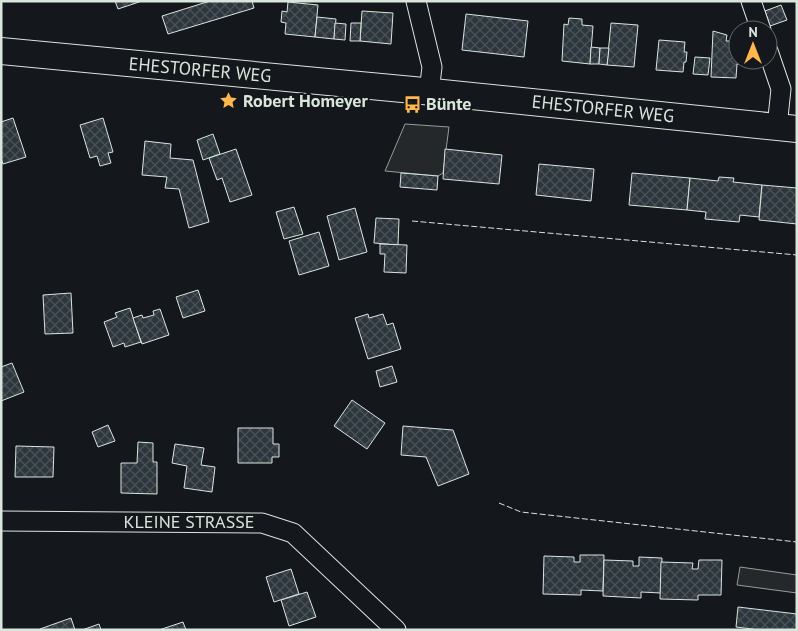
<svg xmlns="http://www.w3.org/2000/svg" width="798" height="631" viewBox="0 0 798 631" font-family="'PT Sans',sans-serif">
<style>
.parking{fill:#24282b;stroke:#939e99}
.building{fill:url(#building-cross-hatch);stroke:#d8e6dc}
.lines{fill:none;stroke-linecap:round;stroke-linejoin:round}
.minor-casing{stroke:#d8e6dc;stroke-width:21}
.secondary-casing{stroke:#d8e6dc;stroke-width:28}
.minor{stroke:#14181c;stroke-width:19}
.secondary{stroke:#14181c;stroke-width:26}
.fence{stroke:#d8e6dc;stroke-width:1;stroke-dasharray:6 2.5;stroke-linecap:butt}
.labels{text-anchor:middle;stroke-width:4;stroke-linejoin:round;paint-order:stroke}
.street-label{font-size:18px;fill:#d8e6dc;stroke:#14181c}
.poi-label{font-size:18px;font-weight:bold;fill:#d8e6dc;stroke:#14181c;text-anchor:start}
</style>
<defs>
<pattern id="building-cross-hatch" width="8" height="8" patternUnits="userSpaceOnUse" patternTransform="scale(1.25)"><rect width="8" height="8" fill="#2c363c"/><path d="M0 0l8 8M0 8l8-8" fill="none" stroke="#4a5358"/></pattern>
</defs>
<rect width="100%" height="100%" fill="#14181c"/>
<g class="parking">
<path d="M 405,124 L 449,127 L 443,173 L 438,176 L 385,171 Z"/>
<path d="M 740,567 L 797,575 L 797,593 L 737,585 Z"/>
</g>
<g class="building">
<path d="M 115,1 L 142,1 L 118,9 Z"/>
<path d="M 210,1 L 252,1 L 254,8 L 168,34 L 162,16 Z"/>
<path d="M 288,2 L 318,5 L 315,37 L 285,34 L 286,23 L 281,22 L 282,11 L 287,12 Z"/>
<path d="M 781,5 L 787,20 L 770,26 L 765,11 Z"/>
<path d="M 362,11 L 393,13 L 391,44 L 360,41 Z"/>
<path d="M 466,14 L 528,21 L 524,57 L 462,50 Z"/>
<path d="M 317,17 L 336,19 L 334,39 L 315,37 Z"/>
<path d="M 569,18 L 582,19 L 582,25 L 593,26 L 590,64 L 562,61 L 564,24 L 568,25 Z"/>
<path d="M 335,23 L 346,24 L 345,40 L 334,39 Z"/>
<path d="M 351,23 L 361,23 L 360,41 L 350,41 Z"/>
<path d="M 611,23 L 638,25 L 634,67 L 607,65 Z"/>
<path d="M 713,31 L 727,35 L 726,41 L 738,41 L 738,60 L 742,60 L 741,64 L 737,64 L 736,78 L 711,77 Z"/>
<path d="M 659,40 L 685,42 L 684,52 L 687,52 L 686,62 L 684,62 L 683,72 L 656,70 Z"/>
<path d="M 591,47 L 600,48 L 599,64 L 590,64 Z"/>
<path d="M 600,48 L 609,48 L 607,65 L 599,64 Z"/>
<path d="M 695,57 L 710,58 L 708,75 L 693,74 Z"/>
<path d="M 13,118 L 26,157 L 3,164 L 1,158 L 1,122 Z"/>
<path d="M 103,118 L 113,152 L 108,153 L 111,163 L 100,166 L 97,156 L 90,158 L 80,125 Z"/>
<path d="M 213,134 L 220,154 L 203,160 L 197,140 Z"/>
<path d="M 145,141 L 171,144 L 170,158 L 193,160 L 209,222 L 189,228 L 179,189 L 165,188 L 167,177 L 142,175 Z"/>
<path d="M 236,149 L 252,195 L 230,202 L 222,178 L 217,180 L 209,158 Z"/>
<path d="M 445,149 L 502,155 L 499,184 L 443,179 Z"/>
<path d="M 539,164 L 594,169 L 591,201 L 536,195 Z"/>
<path d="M 401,173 L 438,176 L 437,190 L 400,187 Z"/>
<path d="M 632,173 L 690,178 L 687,210 L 629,205 Z"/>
<path d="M 719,177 L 734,178 L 733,182 L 762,185 L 759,217 L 740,215 L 739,222 L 705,219 L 706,212 L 687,210 L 690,178 L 718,181 Z"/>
<path d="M 762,185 L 797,188 L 797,224 L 759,220 Z"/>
<path d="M 294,207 L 303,234 L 284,239 L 276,212 Z"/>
<path d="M 355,208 L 367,252 L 339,260 L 327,216 Z"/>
<path d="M 376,218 L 399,219 L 398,245 L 374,243 Z"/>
<path d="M 319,232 L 329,266 L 299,275 L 289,241 Z"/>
<path d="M 380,244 L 407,245 L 406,273 L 384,272 L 385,254 L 380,254 Z"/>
<path d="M 198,290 L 205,311 L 183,318 L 176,297 Z"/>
<path d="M 71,293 L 73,333 L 45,334 L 43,295 Z"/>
<path d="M 130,308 L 141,342 L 125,347 L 124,343 L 113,347 L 104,322 L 117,317 L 115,313 Z"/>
<path d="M 160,309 L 169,335 L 142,344 L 133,318 L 142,315 L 143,318 L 154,315 L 153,311 Z"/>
<path d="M 368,314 L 369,318 L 383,314 L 387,325 L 393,323 L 401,349 L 368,359 L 355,318 Z"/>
<path d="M 12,363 L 24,392 L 1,401 L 1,367 Z"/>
<path d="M 392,366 L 397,382 L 380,387 L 376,371 Z"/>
<path d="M 352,400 L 385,423 L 367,449 L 334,426 Z"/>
<path d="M 108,425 L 115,441 L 98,447 L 92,432 Z"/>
<path d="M 403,426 L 453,430 L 469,474 L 438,486 L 426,457 L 401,455 Z"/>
<path d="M 238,428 L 273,428 L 273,444 L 279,444 L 279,457 L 272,457 L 272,463 L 238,463 Z"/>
<path d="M 138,442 L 153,443 L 153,462 L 157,462 L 157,494 L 121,493 L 121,463 L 137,463 Z"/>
<path d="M 175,444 L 204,448 L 201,465 L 215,467 L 212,492 L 184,488 L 187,466 L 172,463 Z"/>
<path d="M 16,446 L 54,447 L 53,477 L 15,477 Z"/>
<path d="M 580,555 L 604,555 L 603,591 L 581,590 L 581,595 L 543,594 L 544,556 L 574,557 L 574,562 L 580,562 Z"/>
<path d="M 639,557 L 662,558 L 661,593 L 641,592 L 641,598 L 603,596 L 604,560 L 633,561 L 633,566 L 639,566 Z"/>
<path d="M 699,560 L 722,560 L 721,595 L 698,595 L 698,600 L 660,599 L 661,562 L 693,563 L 692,569 L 698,569 Z"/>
<path d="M 291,569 L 299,594 L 274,602 L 266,577 Z"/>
<path d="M 307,592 L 316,617 L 289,626 L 281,600 Z"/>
<path d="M 738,607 L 797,614 L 797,630 L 760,630 L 736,627 Z"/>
<path d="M 71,618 L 75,630 L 40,630 L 40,629 Z"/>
<path d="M 183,622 L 186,630 L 159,630 Z"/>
<path d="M 99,624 L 101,630 L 82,630 Z"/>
</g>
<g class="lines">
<defs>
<g id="minor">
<path d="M 416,1 L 432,67 L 429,92"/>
<path d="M 751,1 L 761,30"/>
<path d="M 768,51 L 781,89 L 777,127"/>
<path d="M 1,521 L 262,523 L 293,533 L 396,630"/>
</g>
<path id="secondary" d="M 1,51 L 413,90 L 797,129"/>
</defs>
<use href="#minor" class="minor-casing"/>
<use href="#secondary" class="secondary-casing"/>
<use href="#minor" class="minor"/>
<use href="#secondary" class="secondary"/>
<g class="fence">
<path d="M 412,221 L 797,255"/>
<path d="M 499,503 L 521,512 L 797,542"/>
</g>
</g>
<defs>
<symbol id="sight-bare" viewBox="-9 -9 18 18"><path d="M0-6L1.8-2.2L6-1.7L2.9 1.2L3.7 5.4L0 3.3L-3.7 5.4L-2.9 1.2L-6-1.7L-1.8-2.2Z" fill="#ffb74d" stroke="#14181c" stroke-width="2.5" paint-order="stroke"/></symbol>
<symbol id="bus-bare" viewBox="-9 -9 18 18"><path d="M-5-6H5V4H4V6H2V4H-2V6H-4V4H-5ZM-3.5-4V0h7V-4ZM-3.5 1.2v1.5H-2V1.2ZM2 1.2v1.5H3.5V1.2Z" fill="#ffb74d" stroke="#14181c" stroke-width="2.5" paint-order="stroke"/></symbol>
</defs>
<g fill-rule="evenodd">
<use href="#sight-bare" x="216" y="88" width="25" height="25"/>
<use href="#bus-bare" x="400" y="92" width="25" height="25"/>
</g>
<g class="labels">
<g class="street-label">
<text transform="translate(200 70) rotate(5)" y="6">EHESTORFER WEG</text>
<text transform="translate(603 109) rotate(6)" y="6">EHESTORFER WEG</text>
<text x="189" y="528">KLEINE STRASSE</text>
</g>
<g class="poi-label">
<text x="243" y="107">Robert Homeyer</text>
<text x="426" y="110">Bünte</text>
</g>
</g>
<rect width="798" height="631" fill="none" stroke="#d8e6dc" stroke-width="5"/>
<g transform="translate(753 45)"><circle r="24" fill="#14181c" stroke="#626a69"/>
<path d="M0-4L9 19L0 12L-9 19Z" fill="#ffb74d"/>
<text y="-8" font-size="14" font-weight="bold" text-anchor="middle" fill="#d8e6dc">N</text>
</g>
</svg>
